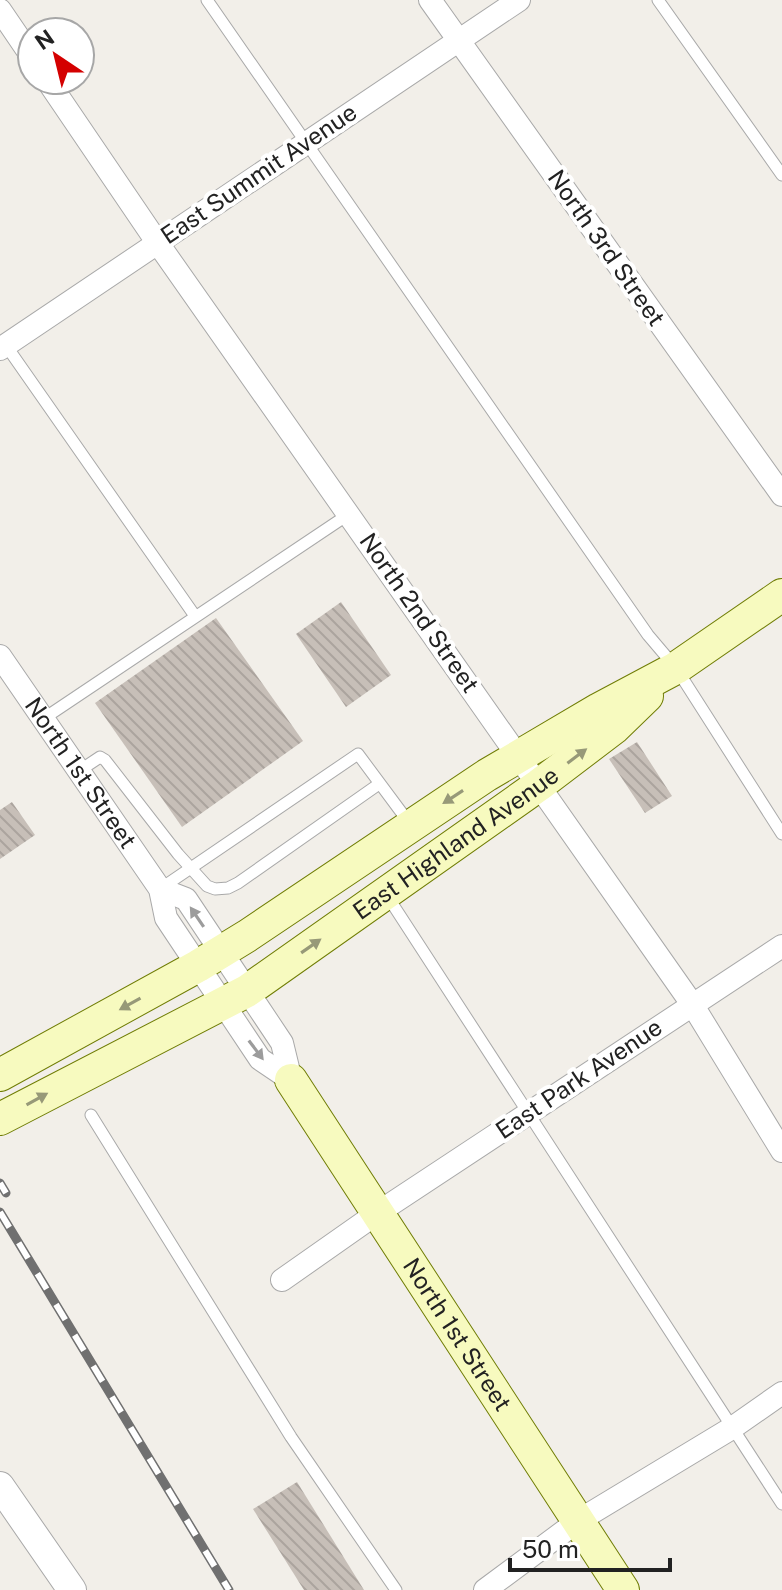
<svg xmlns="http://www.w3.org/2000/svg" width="782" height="1590" viewBox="0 0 782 1590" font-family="'Public Sans',sans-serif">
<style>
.building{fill:url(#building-back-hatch)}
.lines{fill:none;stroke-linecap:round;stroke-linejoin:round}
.service-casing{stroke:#a9a9a9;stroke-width:13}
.minor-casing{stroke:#a9a9a9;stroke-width:24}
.tertiary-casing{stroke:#a9a9a9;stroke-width:30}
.secondary-casing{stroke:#707d05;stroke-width:34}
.service{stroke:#fff;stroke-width:11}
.minor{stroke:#fff;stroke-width:22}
.tertiary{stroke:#fff;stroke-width:28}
.secondary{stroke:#f7fabf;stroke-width:32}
.rail-casing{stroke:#707070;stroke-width:9}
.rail{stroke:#fff;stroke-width:6;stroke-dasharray:18;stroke-linecap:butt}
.oneway{fill:#979978}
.oneway2{fill:#9c9c9c}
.labels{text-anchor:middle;stroke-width:8;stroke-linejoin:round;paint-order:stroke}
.street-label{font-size:24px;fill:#222;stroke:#fff}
</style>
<defs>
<pattern id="building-back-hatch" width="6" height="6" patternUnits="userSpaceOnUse" patternTransform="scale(2)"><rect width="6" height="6" fill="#c7bfb8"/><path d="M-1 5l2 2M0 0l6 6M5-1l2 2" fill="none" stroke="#aba49e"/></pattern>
</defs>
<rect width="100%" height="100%" fill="#f2efe9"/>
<g class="building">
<path d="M 341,602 L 391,675 L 346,707 L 296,634 Z"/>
<path d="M 216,618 L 303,741 L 182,827 L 95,703 Z"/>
<path d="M 637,742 L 672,796 L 645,813 L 609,759 Z"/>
<path d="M 12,802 L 35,835 L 0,859 L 0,810 Z"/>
<path d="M 297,1482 L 364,1590 L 304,1590 L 253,1509 Z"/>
</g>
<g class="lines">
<defs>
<g id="service">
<path d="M 207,0 L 648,635 L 676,668 L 782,834"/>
<path d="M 658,0 L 782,175"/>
<path d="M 5,344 L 195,616"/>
<path d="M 43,719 L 349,514"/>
<path d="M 79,771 L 100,757 L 105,760 L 178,854 L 207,886 L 215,889 L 228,888 L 238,883 L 379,784"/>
<path d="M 160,889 L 358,754 L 410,824"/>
<path d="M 386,894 L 782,1504"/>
<path d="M 91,1115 L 291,1437 L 396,1590"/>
</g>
<g id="minor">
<path d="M 430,0 L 782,495"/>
<path d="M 0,10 L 32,57"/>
<path d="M 47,80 L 157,242 L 692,1004 L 782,1151"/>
<path d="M 0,349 L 519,0"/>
<path id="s1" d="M 0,656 L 160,889 L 166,918 L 260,1059 L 291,1080"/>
<path d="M 160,889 L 186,899 L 282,1043 L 291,1080"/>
<path d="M 282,1280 L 376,1214 L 782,946"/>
<path d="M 485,1590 L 578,1521 L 732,1428 L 782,1393"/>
</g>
<path id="tertiary" d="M 0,1486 L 72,1590"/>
<g id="secondary">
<path d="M 0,1075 L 198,966 L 247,936 L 487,775 L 599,709 L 676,668 L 782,595"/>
<path id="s2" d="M 291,1080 L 623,1590"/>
<path id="s3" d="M 0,1119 L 247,991 L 539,785 L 614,728 L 647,696"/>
</g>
</defs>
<use href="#service" class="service-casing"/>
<use href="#minor" class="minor-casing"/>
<use href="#tertiary" class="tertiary-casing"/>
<use href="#secondary" class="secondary-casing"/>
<use href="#service" class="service"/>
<use href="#minor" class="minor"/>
<use href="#tertiary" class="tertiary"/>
<use href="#secondary" class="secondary"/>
<defs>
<g id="rail">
<path d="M 0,1183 L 6,1193"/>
<path d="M 0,1212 L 229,1590"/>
</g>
</defs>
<use href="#rail" class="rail-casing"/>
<use href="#rail" class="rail"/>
</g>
<defs><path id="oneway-solid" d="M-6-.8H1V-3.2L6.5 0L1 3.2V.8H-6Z" transform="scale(2)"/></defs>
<g class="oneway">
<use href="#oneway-solid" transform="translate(577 756) rotate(-37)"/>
<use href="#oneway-solid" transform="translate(453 797) rotate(147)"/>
<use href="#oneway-solid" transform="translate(311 946) rotate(-35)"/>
<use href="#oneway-solid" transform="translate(130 1004) rotate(151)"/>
<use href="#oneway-solid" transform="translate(37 1099) rotate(-29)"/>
</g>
<g class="oneway2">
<use href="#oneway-solid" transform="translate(197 917) rotate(-124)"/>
<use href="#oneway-solid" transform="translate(256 1050) rotate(53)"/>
</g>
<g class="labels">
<g class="street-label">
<text transform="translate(259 174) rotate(-34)" y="8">East Summit Avenue</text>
<text transform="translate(606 248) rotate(55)" y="8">North 3rd Street</text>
<text transform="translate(419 613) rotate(55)" y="8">North 2nd Street</text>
<text dy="8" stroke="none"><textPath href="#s1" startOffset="142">North 1st Street</textPath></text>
<text dy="8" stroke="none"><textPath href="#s3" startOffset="534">East Highland Avenue</textPath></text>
<text transform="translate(579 1079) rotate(-34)" y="8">East Park Avenue</text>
<text dy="8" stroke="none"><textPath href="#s2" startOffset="304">North 1st Street</textPath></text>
</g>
</g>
<g transform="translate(56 56) rotate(325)"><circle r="38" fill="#ffffff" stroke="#a7a7a7" stroke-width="2"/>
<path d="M0-6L14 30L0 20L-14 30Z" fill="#d40000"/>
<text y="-12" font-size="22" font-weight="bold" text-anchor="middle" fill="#222222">N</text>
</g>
<path d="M510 1558v12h160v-12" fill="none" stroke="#222222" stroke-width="4"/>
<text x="522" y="1558" font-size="24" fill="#222222" stroke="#ffffff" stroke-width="6" paint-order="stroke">50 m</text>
</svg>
